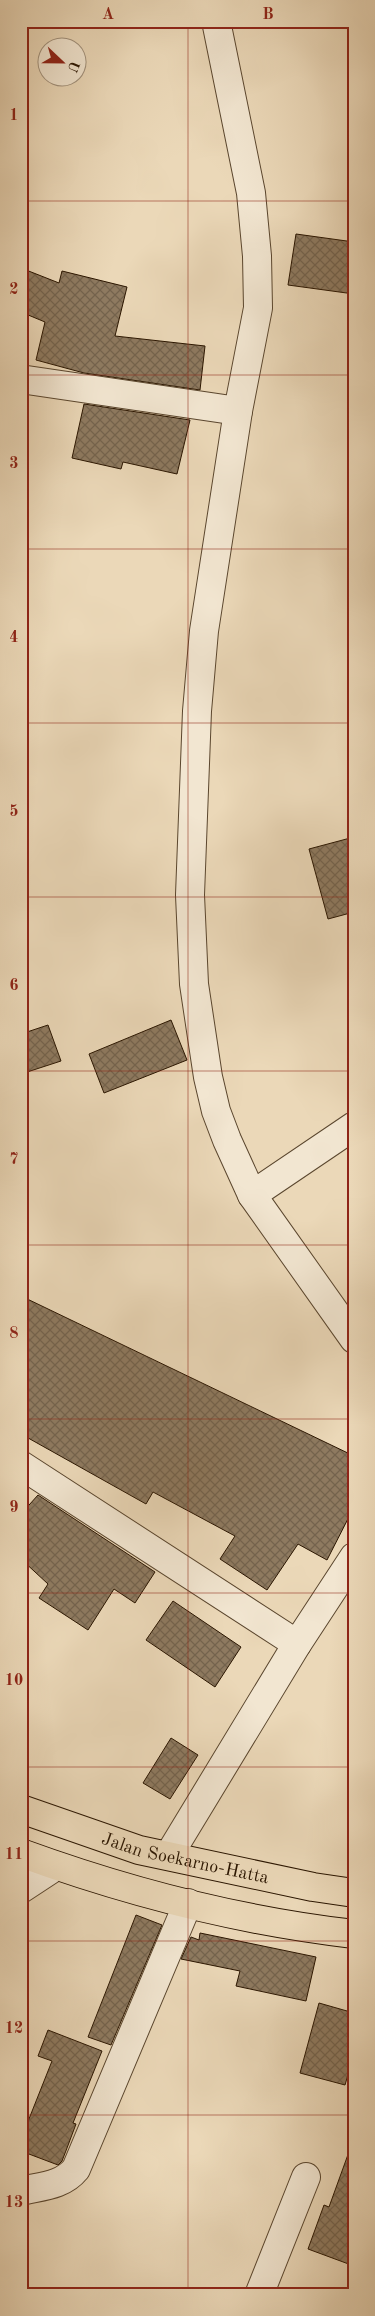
<svg xmlns="http://www.w3.org/2000/svg" width="375" height="2316" viewBox="0 0 375 2316" font-family="'Old Standard TT',serif">
<style>
.building{fill:url(#building-cross-hatch);stroke:#2a1500}
.lines{fill:none;stroke-linecap:round;stroke-linejoin:round}
.minor-casing{stroke:#5a462e;stroke-width:30}
.major-casing{stroke:#2a1500;stroke-width:30}
.minor{stroke:#f2e6d1;stroke-width:28}
.major{stroke:#ebd8b8;stroke-width:28}
.grid{fill:none;stroke:#8f2418;stroke-width:1;stroke-opacity:0.55}
.labels{text-anchor:middle;stroke-width:4;stroke-linejoin:round;paint-order:stroke}
.street-label{font-size:18px;fill:#2a1500;stroke:#f2e6d1}
.neatline{fill:none;stroke:#8f2418;stroke-width:2}
.grid-label{font-size:16px;text-anchor:middle;font-weight:bold;fill:#8f2418}
</style>
<defs>
<pattern id="building-cross-hatch" width="8" height="8" patternUnits="userSpaceOnUse" patternTransform="scale(1.25)"><rect width="8" height="8" fill="#8e7a60"/><path d="M0 0l8 8M0 8l8-8" fill="none" stroke="#74634d"/></pattern>
</defs>
<rect width="100%" height="100%" fill="#ebd8b8"/>
<filter id="stains"><feTurbulence type="fractalNoise" baseFrequency=".004" numOctaves="4"/><feColorMatrix values="0 0 0 0 .2 0 0 0 0 .09 0 0 0 0 .02 0 0 0 .5 -.17"/></filter>
<radialGradient id="worn" r=".72"><stop offset=".6" stop-color="#630" stop-opacity="0"/><stop offset="1" stop-color="#630" stop-opacity=".3"/></radialGradient>
<g class="building">
<path d="M 296,234 L 354,242 L 354,294 L 288,285 Z"/>
<path d="M 21,268 L 59,283 L 62,271 L 127,287 L 115,336 L 205,346 L 200,390 L 84,373 L 36,360 L 45,322 L 21,312 Z"/>
<path d="M 84,404 L 190,420 L 177,474 L 123,462 L 121,469 L 72,458 Z"/>
<path d="M 354,837 L 354,912 L 328,919 L 309,849 Z"/>
<path d="M 171,1020 L 187,1060 L 104,1093 L 89,1054 Z"/>
<path d="M 48,1025 L 61,1061 L 21,1074 L 21,1034 Z"/>
<path d="M 21,1296 L 354,1456 L 354,1507 L 327,1560 L 298,1544 L 267,1590 L 220,1559 L 235,1536 L 153,1492 L 146,1504 L 21,1434 Z"/>
<path d="M 38,1495 L 155,1572 L 135,1603 L 114,1589 L 88,1630 L 39,1598 L 48,1584 L 21,1559 L 21,1514 Z"/>
<path d="M 173,1601 L 241,1647 L 215,1687 L 146,1640 Z"/>
<path d="M 171,1738 L 198,1755 L 170,1799 L 143,1783 Z"/>
<path d="M 136,1915 L 162,1925 L 111,2045 L 88,2037 Z"/>
<path d="M 200,1933 L 316,1957 L 306,2001 L 236,1986 L 240,1971 L 181,1959 L 191,1937 L 199,1940 Z"/>
<path d="M 319,2003 L 354,2013 L 354,2054 L 345,2085 L 300,2073 Z"/>
<path d="M 48,2030 L 102,2051 L 73,2123 L 76,2124 L 67,2148 L 62,2161 L 58,2165 L 21,2151 L 21,2139 L 52,2061 L 38,2056 Z"/>
<path d="M 350,2149 L 354,2150 L 354,2266 L 308,2249 L 324,2205 L 329,2207 Z"/>
</g>
<g class="lines">
<defs>
<g id="minor">
<path d="M 216,21 L 251,193 L 257,256 L 258,308 L 238,411 L 204,631 L 197,711 L 190,895 L 194,984 L 208,1077 L 216,1111 L 227,1140 L 252,1195 L 354,1339"/>
<path d="M 27,380 L 238,411"/>
<path d="M 252,1195 L 354,1126"/>
<path d="M 21,1465 L 297,1644"/>
<path d="M 169,1855 L 297,1644 L 354,1557"/>
<path d="M 21,1889 L 56,1866"/>
<path d="M 21,2191 C 42,2186 62,2186 76,2169 L 188,1903"/>
<path d="M 259,2295 L 306,2177"/>
</g>
<g id="major">
<path id="s1" d="M 21,1809 L 139,1850 L 313,1887 L 354,1893"/>
<path d="M 21,1853 C 128,1892 241,1921 354,1934"/>
</g>
</defs>
<use href="#minor" class="minor-casing"/>
<use href="#major" class="major-casing"/>
<use href="#minor" class="minor"/>
<use href="#major" class="major"/>
</g>
<path class="grid" d="M 188,21 L 188,2295M 21,201 L 354,201M 21,375 L 354,375M 21,549 L 354,549M 21,723 L 354,723M 21,897 L 354,897M 21,1071 L 354,1071M 21,1245 L 354,1245M 21,1419 L 354,1419M 21,1593 L 354,1593M 21,1767 L 354,1767M 21,1941 L 354,1941M 21,2115 L 354,2115"/>
<g class="labels">
<g class="street-label">
<text dy="6" stroke="none"><textPath href="#s1" startOffset="172">Jalan Soekarno-Hatta</textPath></text>
</g>
</g>
<rect width="375" height="2316" fill="none" stroke="#ebd8b8" stroke-width="55"/>
<g transform="translate(62 62) rotate(112)"><circle r="24" fill="#f2e6d1" stroke="#a2927d"/>
<path d="M0-4L9 19L0 12L-9 19Z" fill="#8f2418"/>
<text y="-8" font-size="14" font-weight="bold" text-anchor="middle" fill="#2a1500">U</text>
</g>
<rect x="28" y="28" width="320" height="2260" class="neatline"/>
<g class="grid-label">
<text x="108" y="19">A</text>
<text x="268" y="19">B</text>
<text x="14" y="120">1</text>
<text x="14" y="294">2</text>
<text x="14" y="468">3</text>
<text x="14" y="642">4</text>
<text x="14" y="816">5</text>
<text x="14" y="990">6</text>
<text x="14" y="1164">7</text>
<text x="14" y="1338">8</text>
<text x="14" y="1512">9</text>
<text x="14" y="1685">10</text>
<text x="14" y="1859">11</text>
<text x="14" y="2033">12</text>
<text x="14" y="2207">13</text>
</g>
<rect width="100%" height="100%" filter="url(#stains)"/>
<rect width="100%" height="100%" fill="url(#worn)"/>
</svg>
